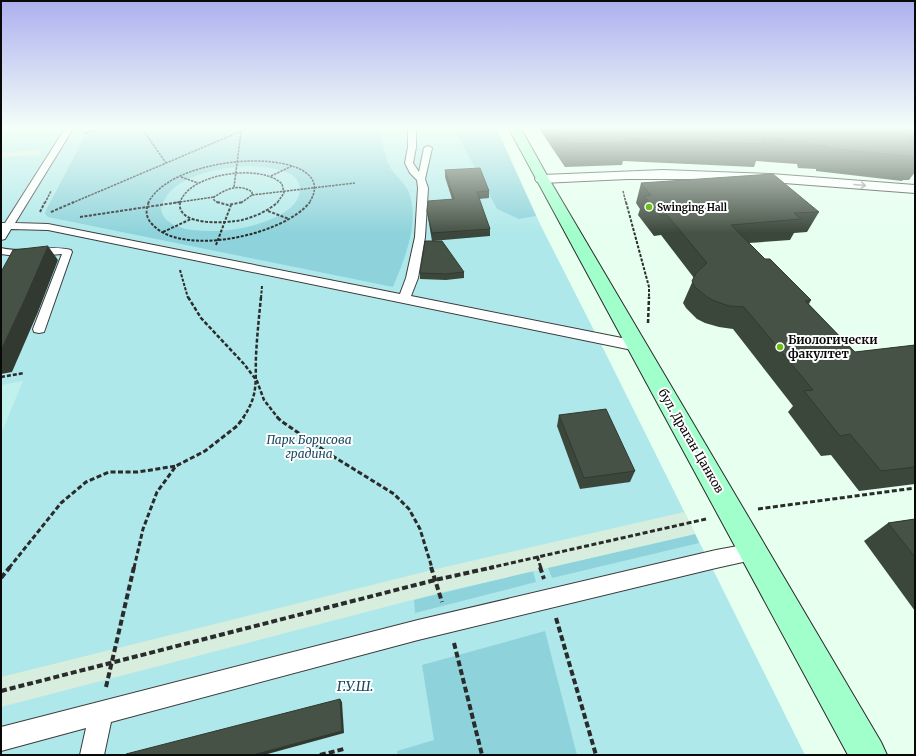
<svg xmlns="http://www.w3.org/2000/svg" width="916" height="756" viewBox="0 0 916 756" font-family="Merriweather,serif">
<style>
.green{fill:#afe8ea}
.forest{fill:#8ed3db;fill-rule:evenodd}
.pitch{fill:#c1f1ec}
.plaza{fill:#d7eddd}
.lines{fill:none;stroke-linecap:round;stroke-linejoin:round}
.lane-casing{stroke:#3c3c3c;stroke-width:2}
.street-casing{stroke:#3c3c3c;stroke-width:2}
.secondary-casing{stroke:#2b2b2b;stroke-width:2}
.path-far4{stroke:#2b2b2b;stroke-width:1.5;stroke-dasharray:2.5 1;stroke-linecap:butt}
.path-far3{stroke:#2b2b2b;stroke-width:2;stroke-dasharray:3 1.5;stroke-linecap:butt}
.path-far2{stroke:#2b2b2b;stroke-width:2.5;stroke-dasharray:4 2;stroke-linecap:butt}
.path-far1{stroke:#2b2b2b;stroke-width:3;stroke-dasharray:5 2.5;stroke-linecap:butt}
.path{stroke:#2b2b2b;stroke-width:4;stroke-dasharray:6 3;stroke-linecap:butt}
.lane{fill:#fff;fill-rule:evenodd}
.street{fill:#fff;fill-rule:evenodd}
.secondary{fill:#a1ffcb;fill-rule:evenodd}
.wall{fill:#3c473b}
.shaded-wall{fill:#313930}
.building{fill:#465245;stroke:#313930}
.oneway{stroke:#9d9d9d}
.poi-dot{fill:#6cbe1d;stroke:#fff;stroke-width:1.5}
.labels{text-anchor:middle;stroke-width:4;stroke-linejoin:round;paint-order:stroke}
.far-poi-label{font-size:10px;font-weight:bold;fill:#090909;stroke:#fff;text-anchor:start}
.poi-label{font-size:12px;font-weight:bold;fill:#090909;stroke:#fff;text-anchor:start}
.park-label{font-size:12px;font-style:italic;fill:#194962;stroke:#fff}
.street-label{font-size:12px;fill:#090909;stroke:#fff}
.near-park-label{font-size:14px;font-style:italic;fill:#194962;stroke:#fff}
</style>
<rect width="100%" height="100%" fill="#e6ffef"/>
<path class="green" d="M 1,127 L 496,127 L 541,226 L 605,352 L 805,755 L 1,755 Z"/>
<g class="forest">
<path d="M 90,127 L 379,127 C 382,139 384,154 389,165 C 393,174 403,181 408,190 C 421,220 405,258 393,287 L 48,217 L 45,214 L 46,210 ZM 250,166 C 266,167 307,169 299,195 C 297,204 286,212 278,216 C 252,229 222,233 193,230 C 182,229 166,224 162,213 C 160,208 162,203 165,199 C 178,174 225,167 250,166 Z"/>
<path d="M 453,127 L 496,127 L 536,216 L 519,219 L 497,209 Z"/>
<path d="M 695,534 L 699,543 L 552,578 L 548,568 Z"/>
<path d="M 533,571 L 536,582 L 415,613 L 414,600 Z"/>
<path d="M 545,631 L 577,755 L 397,755 L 397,751 L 434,740 L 422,665 Z"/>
</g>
<path class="pitch" d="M 23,381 L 1,434 L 1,385 Z"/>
<g class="plaza">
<path d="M 42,149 L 39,155 L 1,157 L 1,153 Z"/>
<path d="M 684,512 L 695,534 L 439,593 L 1,707 L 1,677 L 432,570 Z"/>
</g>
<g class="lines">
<defs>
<g id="lane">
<path d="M 66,127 L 74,127 L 15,223 L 48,224 L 400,294 L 406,278 L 415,237 L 418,188 L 417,180 L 410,173 L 405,163 L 408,147 L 408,127 L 416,127 L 416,147 L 413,163 L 419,172 L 424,148 L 428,146 L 432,148 L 425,179 L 428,188 L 425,237 L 418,278 L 411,296 L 637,341 L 642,343 L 644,346 L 642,349 L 637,351 L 48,230 L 11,229 L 5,239 L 1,240 L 1,223 L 5,223 Z"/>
<path d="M 1,248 C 25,254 48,244 71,250 L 72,252 L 44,332 L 39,333 L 34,332 L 33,329 L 62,254 L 23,257 L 1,254 Z"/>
<path d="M 754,543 L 761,546 L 763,552 L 761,558 L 716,568 L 418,640 L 111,722 L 104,755 L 80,755 L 86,728 L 1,751 L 1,727 L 418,620 L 716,550 Z"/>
</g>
<path id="street" d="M 663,170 L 771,174 L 915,185 L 915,193 L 771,182 L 699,179 L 627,179 L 542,183 L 537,182 L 535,179 L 537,176 L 542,175 Z"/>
<path id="secondary" d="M 508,127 L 520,127 L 549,179 L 881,742 L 887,755 L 848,755 Z"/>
</defs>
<use href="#lane" class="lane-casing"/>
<use href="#street" class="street-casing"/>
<use href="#secondary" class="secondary-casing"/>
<g class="path-far4">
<path d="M 141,127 L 166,163"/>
<path d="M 85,133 L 110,127"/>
<path d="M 271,176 L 292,166"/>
<path d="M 181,177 L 198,183"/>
<path d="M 234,187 L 241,132"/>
<path d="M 623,191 L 626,203"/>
<path d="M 252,195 L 355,183"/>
<path d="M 45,203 L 51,191"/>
<path d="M 72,203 L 251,127"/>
<path d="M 148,203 C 176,148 347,146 309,203"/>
<path d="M 173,203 L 214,197"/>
<path d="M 180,203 C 188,173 262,163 282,184 L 284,193 L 277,203"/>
<path d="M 218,203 L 214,200 L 214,197 C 226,189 239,183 252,192 L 252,195 L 241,203"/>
</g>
<g class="path-far3">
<path d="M 149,202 C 145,210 146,218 152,224 C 181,258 285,235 310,202"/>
<path d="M 180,202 C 176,227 227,223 242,220 C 254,217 268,211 278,202"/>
<path d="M 217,202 L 228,205 L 243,202"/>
<path d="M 626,202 L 649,287 L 649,298"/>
<path d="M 268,211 L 289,219"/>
<path d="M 40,212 L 45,202"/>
<path d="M 51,212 L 74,202"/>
<path d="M 80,217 L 180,202"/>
<path d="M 163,232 L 191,219"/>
<path d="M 216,245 L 231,205"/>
<path d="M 180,270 L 188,298"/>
<path d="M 261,298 L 262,286"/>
</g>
<g class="path-far2">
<path d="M 188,297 L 201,318 L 244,364 L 257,381 L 264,400 L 278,418"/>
<path d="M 648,323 L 649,297"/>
<path d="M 1,377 L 24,373"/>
<path d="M 243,418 C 259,394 255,382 256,356 C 257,336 259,317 261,297"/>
</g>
<g class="path-far1">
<path d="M 277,417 L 281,421 L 331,455 L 394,494 L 409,509 L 420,529 L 432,568"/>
<path d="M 758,509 L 915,488"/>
<path d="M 537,556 L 541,568"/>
<path d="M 9,568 L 61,503 L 86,482 L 109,472 L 138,472 L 176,466"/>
<path d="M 134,568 L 143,529 L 157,492 L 176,466 L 205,451 L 237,426 L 244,417"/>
<path d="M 489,568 L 706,519"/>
</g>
<g class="path">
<path d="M 431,567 L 442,602"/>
<path d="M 540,567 L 544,579"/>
<path d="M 1,578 L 10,567"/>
<path d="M 556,618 L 596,755"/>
<path d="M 454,643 L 482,755"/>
<path d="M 106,687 L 134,567"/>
<path d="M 1,691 L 435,580 L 494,567"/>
<path d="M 320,755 L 344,749"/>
</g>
<use href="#lane" class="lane"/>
<use href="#street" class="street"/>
<use href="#secondary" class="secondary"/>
</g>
<g class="wall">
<path d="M 538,127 L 915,127 L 915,172 L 909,180 L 903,180 L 902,181 L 816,171 L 816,169 L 798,168 L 797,164 L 756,161 L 754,167 L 623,161 L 622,165 L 565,167 Z"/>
<path d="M 445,170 L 489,191 L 489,198 L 479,199 L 490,229 L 490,236 L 432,241 L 428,218 L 427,211 L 452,199 L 445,177 Z"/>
<path d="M 641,183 L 819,212 L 807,232 L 794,233 L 790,240 L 749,243 L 765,259 L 811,300 L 809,304 L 855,352 L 915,345 L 915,484 L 859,491 L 831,455 L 821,456 L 788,412 L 793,406 L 733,329 L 719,327 L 705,323 L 697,319 L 686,308 L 683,303 L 694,278 L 661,235 L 654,236 L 638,215 L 640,209 L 636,203 Z"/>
<path d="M 464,272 L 464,278 L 446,280 L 420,279 L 420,273 Z"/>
<path d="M 559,415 L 635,471 L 630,482 L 580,489 L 557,426 Z"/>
<path d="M 915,519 L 915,611 L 864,541 L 888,523 Z"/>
</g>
<g class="shaded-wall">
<path d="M 48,246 L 58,260 L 38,312 L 12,372 L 1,374 L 1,350 Z"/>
<path d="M 340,699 L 342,702 L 344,733 L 264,755 L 253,755 Z"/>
</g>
<g class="building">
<path d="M 556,127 L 899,127 L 915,146 L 915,157 L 828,148 L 828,146 L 810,145 L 808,142 L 761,138 L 764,144 L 625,139 L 628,142 L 568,144 Z"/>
<path d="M 480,168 L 489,191 L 477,192 L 490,229 L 432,233 L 427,211 L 428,201 L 454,199 L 445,170 Z"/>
<path d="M 773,174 L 819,212 L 794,213 L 801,219 L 731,225 L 765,259 L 770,259 L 811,300 L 805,301 L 855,352 L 915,345 L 915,467 L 881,471 L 850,434 L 840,436 L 804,391 L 813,390 L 744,307 L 729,306 L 715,301 L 707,297 L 695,287 L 692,281 L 696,273 L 707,263 L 667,215 L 660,215 L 644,196 L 651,195 L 641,183 Z"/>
<path d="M 425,241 L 442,241 L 464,272 L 446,274 L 420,273 Z"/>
<path d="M 48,246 L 26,297 L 1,350 L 1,272 L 13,250 Z"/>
<path d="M 606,409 L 635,471 L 584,478 L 559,415 Z"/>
<path d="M 915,519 L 915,557 L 888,523 Z"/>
<path d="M 340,699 L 342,731 L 253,755 L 126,755 L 126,754 Z"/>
</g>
<defs><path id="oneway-shaft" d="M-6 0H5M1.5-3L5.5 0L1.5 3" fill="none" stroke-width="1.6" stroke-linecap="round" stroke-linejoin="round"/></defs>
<use class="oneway" href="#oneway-shaft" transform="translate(860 185) rotate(5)"/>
<linearGradient id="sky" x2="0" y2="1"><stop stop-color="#acafef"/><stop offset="0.55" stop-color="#f4fff8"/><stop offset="1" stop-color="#f4fff8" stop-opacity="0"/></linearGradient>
<rect width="916" height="233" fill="url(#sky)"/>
<g class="poi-dot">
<circle cx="649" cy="207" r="4"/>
<circle cx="780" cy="347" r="4"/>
</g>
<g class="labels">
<g class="far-poi-label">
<text x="657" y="211">Swinging Hall</text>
</g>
<g class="poi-label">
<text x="788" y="344">Биологически<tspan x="788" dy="14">факултет</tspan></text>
</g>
<g class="park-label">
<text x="309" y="444">Парк Борисова<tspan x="309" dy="14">градина</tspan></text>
</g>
<g class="street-label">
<text transform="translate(691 441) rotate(60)" y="4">бул. Драган Цанков</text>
</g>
<g class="near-park-label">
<text x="355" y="691">Г.У.Ш.</text>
</g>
</g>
<rect width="916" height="756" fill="none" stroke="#090909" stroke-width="4"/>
</svg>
